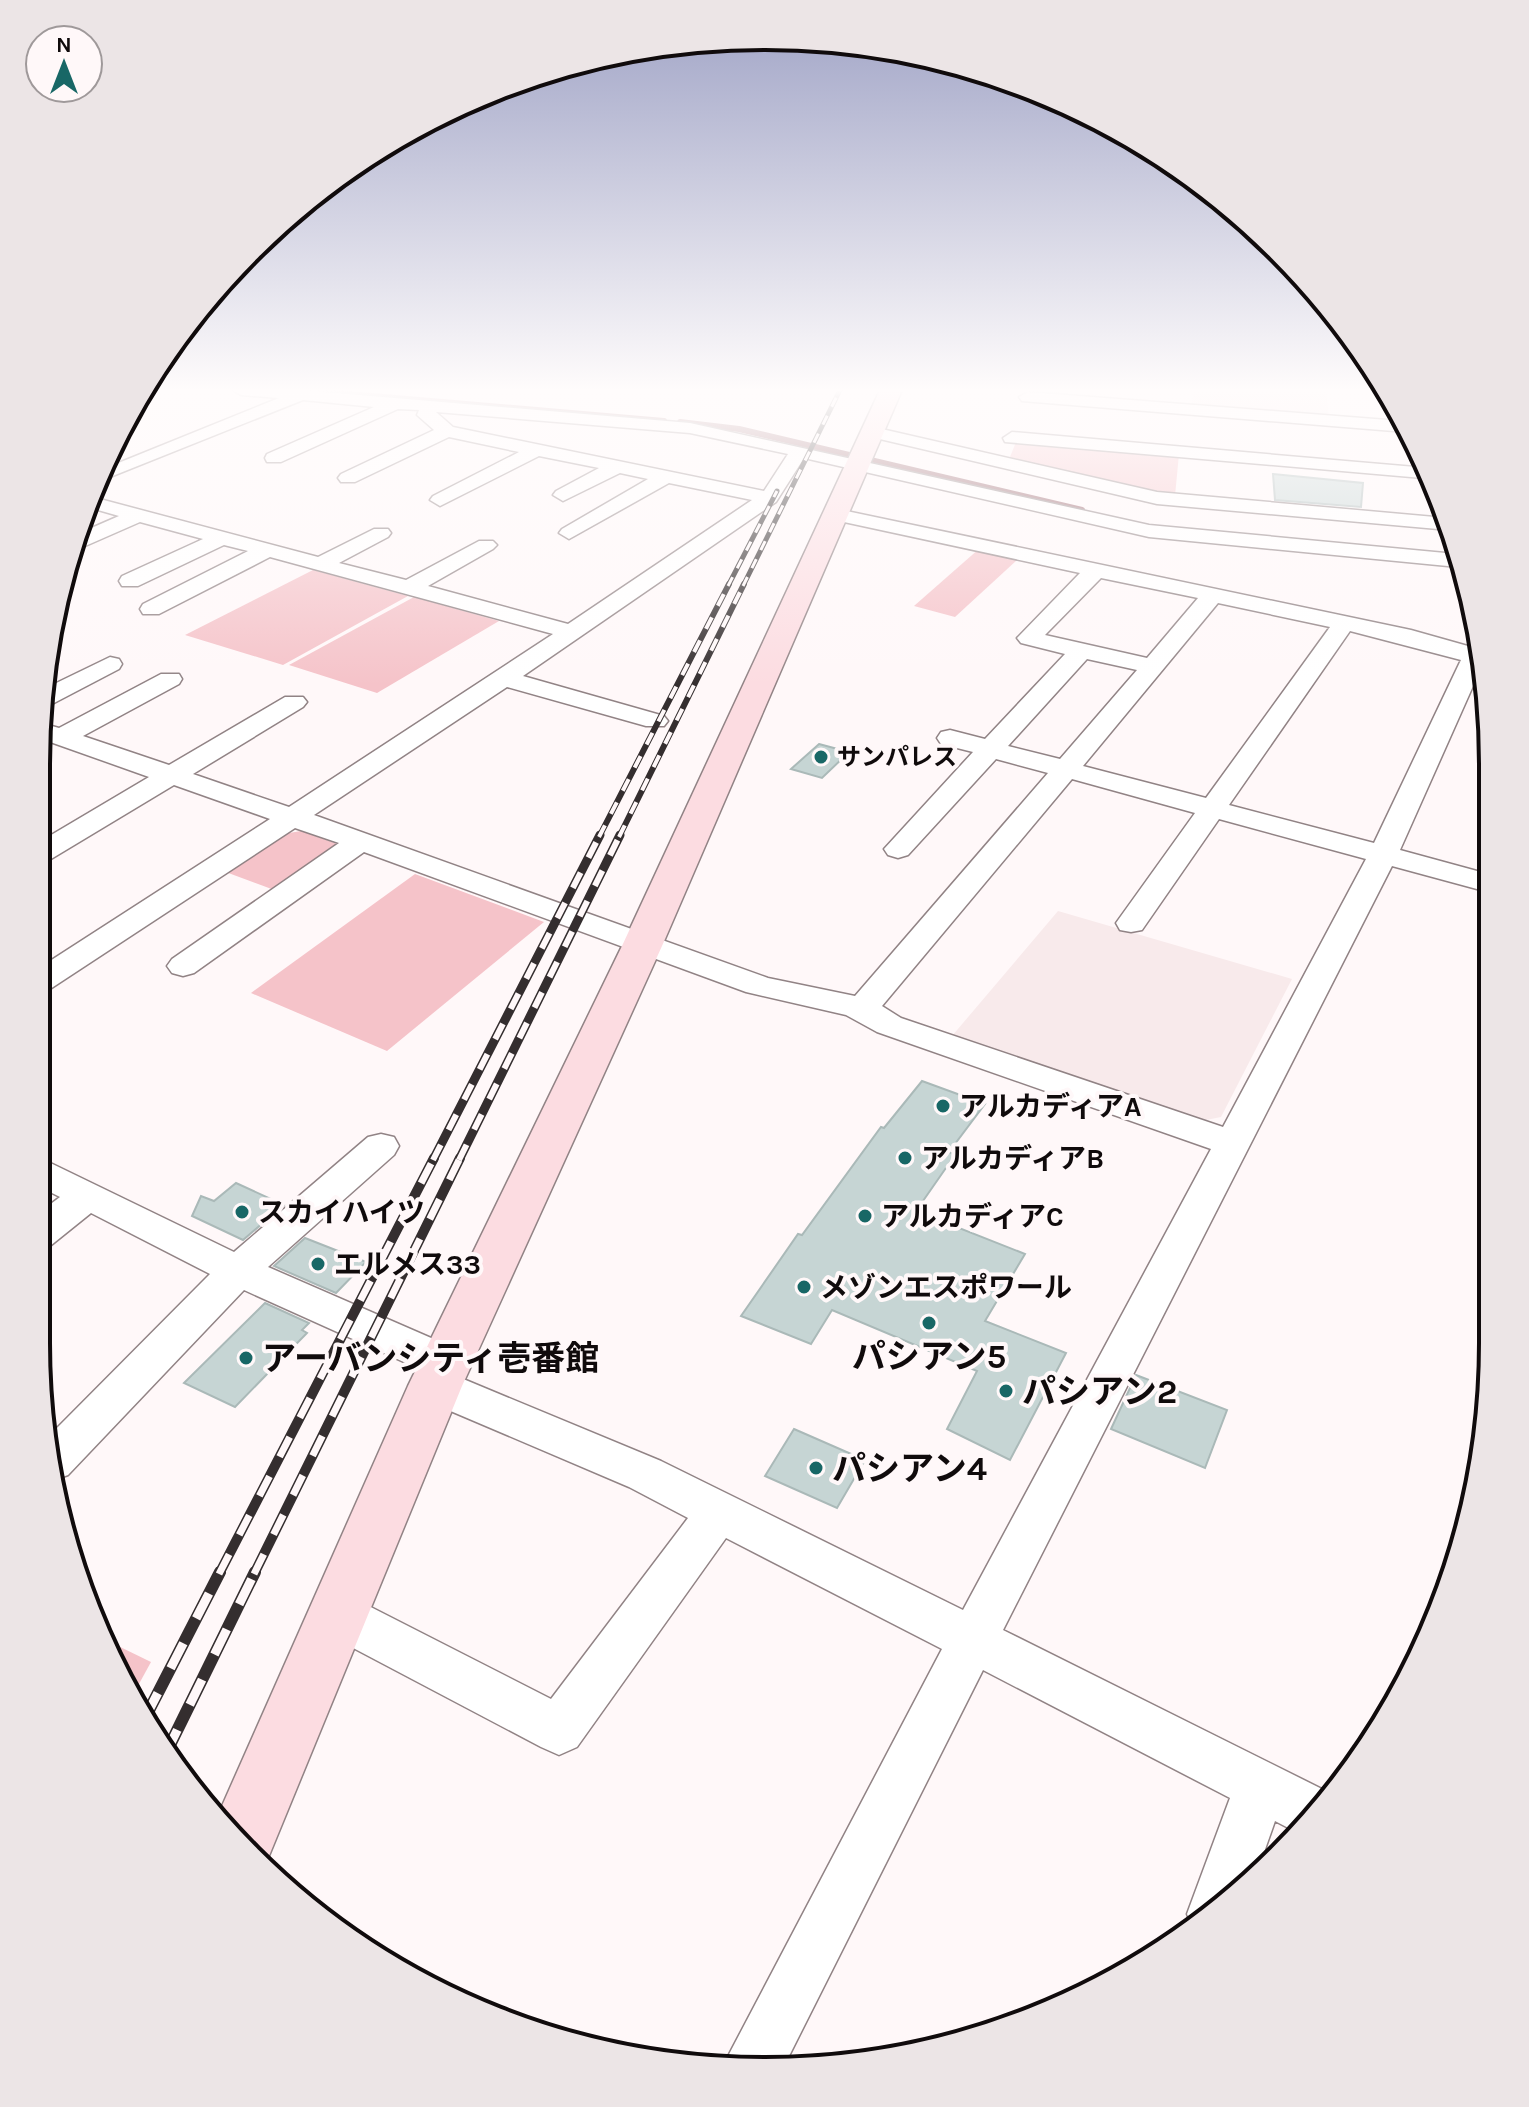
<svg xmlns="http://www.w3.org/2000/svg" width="1529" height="2107" viewBox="0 0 1529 2107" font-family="Karla,'Noto Sans JP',sans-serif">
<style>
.built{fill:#f8eaeb}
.green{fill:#f5c3c9}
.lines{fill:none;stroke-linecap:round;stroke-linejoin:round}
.stream{stroke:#966169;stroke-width:6}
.building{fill:#c6d5d4;stroke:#aab9b8;stroke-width:2}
.street-casing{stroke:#918385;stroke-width:3}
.secondary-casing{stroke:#918385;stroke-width:3}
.street{fill:#fff;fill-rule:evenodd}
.secondary{fill:#fcdce1;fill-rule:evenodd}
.rail-far4-casing{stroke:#342e2f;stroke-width:5}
.rail-far3-casing{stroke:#342e2f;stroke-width:6}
.rail-far2-casing{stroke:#342e2f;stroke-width:9}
.rail-far1-casing{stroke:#342e2f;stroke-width:10}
.rail-casing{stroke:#342e2f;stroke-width:12}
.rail-far4{stroke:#fff8f9;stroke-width:3;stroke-dasharray:10;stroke-linecap:butt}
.rail-far3{stroke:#fff8f9;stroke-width:4;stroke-dasharray:13;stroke-linecap:butt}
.rail-far2{stroke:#fff8f9;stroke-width:6;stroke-dasharray:17;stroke-linecap:butt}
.rail-far1{stroke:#fff8f9;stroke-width:7;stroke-dasharray:22;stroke-linecap:butt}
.rail{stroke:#fff8f9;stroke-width:9;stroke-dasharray:28;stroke-linecap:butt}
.poi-dot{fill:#186766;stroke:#fff8f9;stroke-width:3}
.labels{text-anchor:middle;stroke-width:8;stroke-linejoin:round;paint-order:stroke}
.far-poi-label{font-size:24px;font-weight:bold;fill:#100b0c;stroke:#fff8f9;text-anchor:start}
.poi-label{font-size:28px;font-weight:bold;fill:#100b0c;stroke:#fff8f9;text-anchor:start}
.near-poi-label{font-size:34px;font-weight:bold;fill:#100b0c;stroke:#fff8f9;text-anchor:start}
.rim{fill:none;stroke:#100b0c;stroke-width:4}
</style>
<rect width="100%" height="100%" fill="#fff8f9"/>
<g class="built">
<path d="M 1194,390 L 1326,390 L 1329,419 L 1191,408 Z"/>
<path d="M 1058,911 L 1292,979 L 1221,1117 L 1196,1122 L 952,1036 Z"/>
</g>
<g class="green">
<path d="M 1016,442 L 1179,454 L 1175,496 L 1012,463 L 1010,457 Z"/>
<path d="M 980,548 L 1017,560 L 955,617 L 914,606 Z"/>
<path d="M 313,570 L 408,596 L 283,665 L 185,635 Z"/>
<path d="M 414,597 L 499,621 L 377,693 L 289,665 Z"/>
<path d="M 301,831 L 343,846 L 277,891 L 223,871 L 277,835 Z"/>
<path d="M 415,874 L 544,922 L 387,1051 L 251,993 Z"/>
<path d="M 112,1643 L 151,1662 L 134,1693 Z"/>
</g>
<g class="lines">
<g class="stream">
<path d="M 303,390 L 664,421"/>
<path d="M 680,422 L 739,429 L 1082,510"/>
</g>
</g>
<g class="building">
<path d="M 1273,474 L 1363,483 L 1361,507 L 1275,500 Z"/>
<path d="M 819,744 L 849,752 L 822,778 L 791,769 Z"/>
<path d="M 922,1081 L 985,1104 L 949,1152 L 955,1155 L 916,1211 L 1025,1254 L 985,1321 L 1066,1353 L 1010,1460 L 947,1429 L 977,1371 L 832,1310 L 811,1344 L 741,1316 L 798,1234 L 802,1235 L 881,1127 L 884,1128 Z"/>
<path d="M 236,1183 L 284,1205 L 243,1240 L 192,1216 L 201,1196 L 214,1201 Z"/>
<path d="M 305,1238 L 366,1262 L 336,1293 L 274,1266 Z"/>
<path d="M 265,1303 L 309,1323 L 302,1330 L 307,1333 L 235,1407 L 184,1383 Z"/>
<path d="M 1136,1375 L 1227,1410 L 1205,1468 L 1111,1429 Z"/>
<path d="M 794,1429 L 865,1460 L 837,1508 L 765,1476 Z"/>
</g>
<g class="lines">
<defs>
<g id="street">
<path d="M 233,390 L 300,390 L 690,423 L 1149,525 L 1456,554 L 1458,567 L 1149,537 L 804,458 L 776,502 L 523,676 L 664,716 L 668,721 L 664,726 L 646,726 L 507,687 L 314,815 L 768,978 L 855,996 L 1048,773 L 996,759 L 908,855 L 898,858 L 888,855 L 884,849 L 973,752 L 941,744 L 937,738 L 941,732 L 950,730 L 985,739 L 1065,654 L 1021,643 L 1017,638 L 1080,573 L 830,519 L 827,515 L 830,511 L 837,509 L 1411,630 L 1482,650 L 1487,669 L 1481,668 L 1400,850 L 1488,874 L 1488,892 L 1392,866 L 1003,1630 L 1332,1794 L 1313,1822 L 1300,1834 L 1275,1821 L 1256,1875 L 1208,1920 L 1193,1929 L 1187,1914 L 1230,1798 L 983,1670 L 786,2062 L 726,2060 L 942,1649 L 726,1538 L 577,1747 L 559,1755 L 541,1747 L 321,1631 L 314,1615 L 321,1599 L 338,1593 L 355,1599 L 551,1699 L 688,1518 L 629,1487 L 420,1398 L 414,1386 L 420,1374 L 426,1372 L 244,1290 L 68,1475 L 54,1480 L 48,1437 L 210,1274 L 91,1213 L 50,1246 L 36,1250 L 36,1215 L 60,1197 L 36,1185 L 36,1156 L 234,1252 L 368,1137 L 381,1134 L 394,1137 L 399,1146 L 394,1155 L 268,1267 L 461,1351 L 467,1363 L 461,1375 L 456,1376 L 661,1461 L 963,1610 L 1211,1149 L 877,1032 L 846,1015 L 746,992 L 364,852 L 194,973 L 183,976 L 172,973 L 167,966 L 172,959 L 339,843 L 295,828 L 47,991 L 36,994 L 36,970 L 270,819 L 174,785 L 46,862 L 36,865 L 36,844 L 149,777 L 39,738 L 41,723 L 59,728 L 161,674 L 179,674 L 182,679 L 179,684 L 83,736 L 169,765 L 285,697 L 303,697 L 307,702 L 303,707 L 193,774 L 289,807 L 553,634 L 270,557 L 159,614 L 143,614 L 140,609 L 143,604 L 248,551 L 224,545 L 138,586 L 122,586 L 119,581 L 122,576 L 203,539 L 140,522 L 83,547 L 73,549 L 80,533 L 119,516 L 91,508 L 96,498 L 318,557 L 374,529 L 388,529 L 391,533 L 388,537 L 339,563 L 406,580 L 479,541 L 493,541 L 497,545 L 493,549 L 428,586 L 568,624 L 752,500 L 669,483 L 569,539 L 559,533 L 562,529 L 648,479 L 620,473 L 563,501 L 553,495 L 556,491 L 599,468 L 539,456 L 440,506 L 430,500 L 433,496 L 519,452 L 449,437 L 355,482 L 341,482 L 338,478 L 341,474 L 434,430 L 417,415 L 419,410 L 398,409 L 281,462 L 267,462 L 265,458 L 267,454 L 374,407 L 303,400 L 105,479 L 111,466 L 279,398 L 241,395 ZM 436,412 L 690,433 L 788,454 L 764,491 L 453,427 ZM 1101,578 L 1198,598 L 1147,658 L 1045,635 ZM 1218,603 L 1330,627 L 1206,798 L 1083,766 ZM 1350,631 L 1461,660 L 1374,843 L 1229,805 ZM 1087,659 L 1137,670 L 1060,759 L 1008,746 ZM 1072,779 L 1195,813 L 1116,923 L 1120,930 L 1131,932 L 1142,930 L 1219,819 L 1366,859 L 1223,1127 L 901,1018 L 882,1006 Z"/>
<path d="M 1028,392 L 1400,421 L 1406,432 L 1022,401 L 1019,397 Z"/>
<path d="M 873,427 L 1157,492 L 1446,518 L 1449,530 L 1157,504 L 867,436 L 864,432 Z"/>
<path d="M 1012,432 L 1427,468 L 1434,479 L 1005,442 L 1003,438 Z"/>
<path d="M 110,657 L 119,659 L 122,664 L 119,669 L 54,703 L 44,705 L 46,688 Z"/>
</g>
<path id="secondary" d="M 880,390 L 902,390 L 662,946 L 462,1386 L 264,1868 L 218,1815 L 408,1386 L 622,946 Z"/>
</defs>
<use href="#street" class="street-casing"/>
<use href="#secondary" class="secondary-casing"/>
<use href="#street" class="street"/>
<use href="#secondary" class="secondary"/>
<defs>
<g id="rail-far4">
<path d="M 728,586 L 777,491"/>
<path d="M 743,586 L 840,390"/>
</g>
<g id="rail-far3">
<path d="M 599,837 L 729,584"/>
<path d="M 619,837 L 744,584"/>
</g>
<g id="rail-far2">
<path d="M 433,1160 L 600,835"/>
<path d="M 459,1160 L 620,835"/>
</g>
<g id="rail-far1">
<path d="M 219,1574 L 434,1158"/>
<path d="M 254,1574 L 460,1158"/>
</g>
<g id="rail">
<path d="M 145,1718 L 220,1572"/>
<path d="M 165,1755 L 255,1572"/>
</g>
</defs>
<use href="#rail-far4" class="rail-far4-casing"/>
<use href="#rail-far3" class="rail-far3-casing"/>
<use href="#rail-far2" class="rail-far2-casing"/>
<use href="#rail-far1" class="rail-far1-casing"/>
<use href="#rail" class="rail-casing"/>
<use href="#rail-far4" class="rail-far4"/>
<use href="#rail-far3" class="rail-far3"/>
<use href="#rail-far2" class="rail-far2"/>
<use href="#rail-far1" class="rail-far1"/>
<use href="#rail" class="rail"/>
</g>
<linearGradient id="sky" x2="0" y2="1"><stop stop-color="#9ea2c5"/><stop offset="0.57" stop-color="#fffcfc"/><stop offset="1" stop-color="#fffcfc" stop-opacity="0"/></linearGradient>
<rect width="1529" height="685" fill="url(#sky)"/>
<g class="poi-dot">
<circle cx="821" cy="757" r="8"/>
<circle cx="943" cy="1106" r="8"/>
<circle cx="905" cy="1158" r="8"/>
<circle cx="242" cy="1212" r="8"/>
<circle cx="865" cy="1216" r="8"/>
<circle cx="318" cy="1264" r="8"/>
<circle cx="804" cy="1287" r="8"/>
<circle cx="929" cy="1323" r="8"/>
<circle cx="246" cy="1358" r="8"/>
<circle cx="1006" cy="1391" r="8"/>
<circle cx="816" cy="1468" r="8"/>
</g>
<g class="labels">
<g class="far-poi-label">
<text x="837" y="765">サンパレス</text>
</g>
<g class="poi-label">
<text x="959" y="1116">アルカディアA</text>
<text x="921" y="1168">アルカディアB</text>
<text x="258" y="1222">スカイハイツ</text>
<text x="881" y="1226">アルカディアC</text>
<text x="334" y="1274">エルメス33</text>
<text x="820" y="1297">メゾンエスポワール</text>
</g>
<g class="near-poi-label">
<text x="929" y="1368" text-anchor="middle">パシアン5</text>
<text x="262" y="1370">アーバンシティ壱番館</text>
<text x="1022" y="1403">パシアン2</text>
<text x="832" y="1480">パシアン4</text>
</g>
</g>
<path d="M0 0H1529V2107H0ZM764 50H765A714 714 0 0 1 1479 764V1343A714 714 0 0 1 765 2057H764A714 714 0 0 1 50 1343V764A714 714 0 0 1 764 50Z" fill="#ece5e6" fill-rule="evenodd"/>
<path class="rim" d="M764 50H765A714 714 0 0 1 1479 764V1343A714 714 0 0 1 765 2057H764A714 714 0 0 1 50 1343V764A714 714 0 0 1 764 50Z"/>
<g transform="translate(64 64)"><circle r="38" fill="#fff8f9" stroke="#9f999a" stroke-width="2"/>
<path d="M0-6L14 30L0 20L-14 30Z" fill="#186766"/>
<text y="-12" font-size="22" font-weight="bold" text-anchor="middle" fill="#100b0c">N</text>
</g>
</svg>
